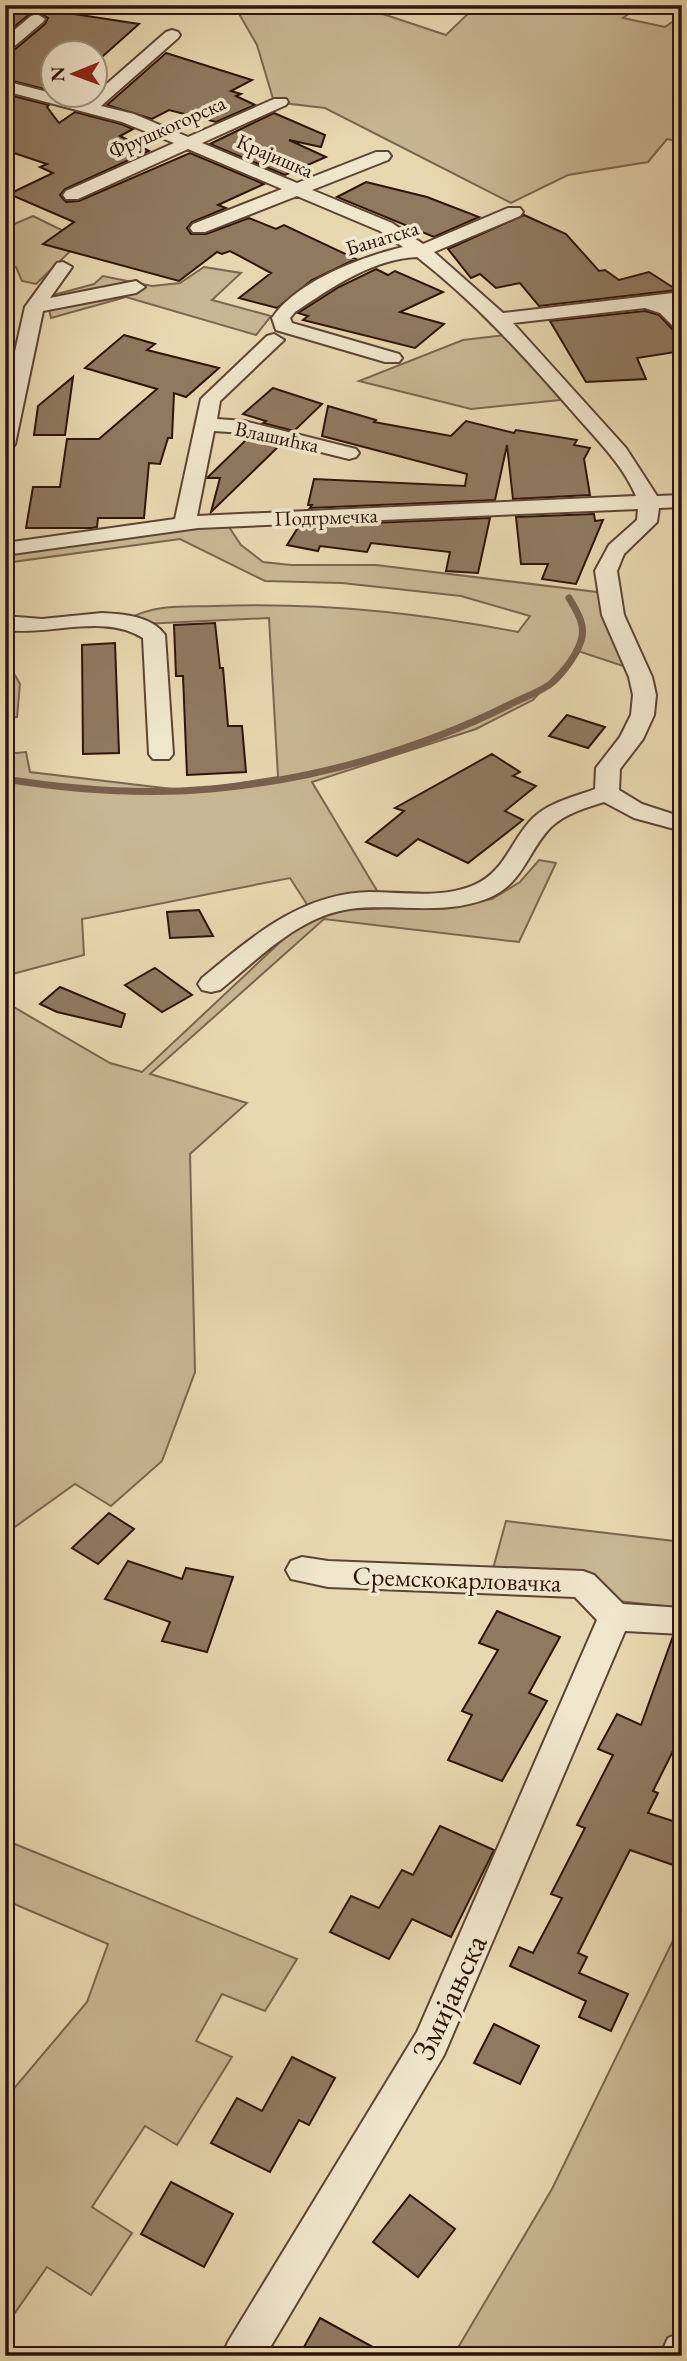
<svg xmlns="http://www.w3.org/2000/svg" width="687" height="2361" viewBox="0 0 687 2361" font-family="'EB Garamond',serif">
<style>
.green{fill:#c8b794;stroke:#7b664e;stroke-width:2}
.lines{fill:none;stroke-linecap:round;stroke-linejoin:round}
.stream{stroke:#78614c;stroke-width:7}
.building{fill:#8f7a60;stroke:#2e1409;stroke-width:2}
.street-casing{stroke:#5c4533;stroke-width:4}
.street{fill:#f0e6cc;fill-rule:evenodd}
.labels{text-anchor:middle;stroke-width:7;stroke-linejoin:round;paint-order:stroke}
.far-street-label{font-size:21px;fill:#2e1409;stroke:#f0e6cc}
.street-label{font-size:26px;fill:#2e1409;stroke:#f0e6cc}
.near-street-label{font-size:32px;fill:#2e1409;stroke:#f0e6cc}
</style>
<rect width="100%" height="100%" fill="#e8d8b1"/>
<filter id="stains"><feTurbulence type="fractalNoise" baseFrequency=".00286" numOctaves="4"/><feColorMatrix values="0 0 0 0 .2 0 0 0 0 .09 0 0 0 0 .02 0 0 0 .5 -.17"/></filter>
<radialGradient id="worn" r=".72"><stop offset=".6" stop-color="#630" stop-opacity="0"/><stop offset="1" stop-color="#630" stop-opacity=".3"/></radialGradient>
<g class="green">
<path d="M 234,5 L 356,5 L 446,35 L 477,5 L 504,5 L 502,8 L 536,14 L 547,5 L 638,7 L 623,18 L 665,27 L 675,20 L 682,22 L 682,142 L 667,139 L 648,162 L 568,175 L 511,203 L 325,108 L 274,102 L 257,45 Z"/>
<path d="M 33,216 L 82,240 L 36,284 L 22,281 L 16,267 L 5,266 L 5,217 L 12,225 Z"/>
<path d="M 204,267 L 241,273 L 212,300 L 271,316 L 256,335 L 126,297 L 51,318 L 46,297 L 94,284 L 103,276 L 152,286 L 180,283 Z"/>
<path d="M 505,335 L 561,400 L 471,409 L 359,381 L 463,340 Z"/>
<path d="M 227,524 L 241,545 L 263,562 L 291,565 L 376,565 L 597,592 L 626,667 L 578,651 L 533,700 L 476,729 L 312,782 L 379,894 L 308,906 L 290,878 L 82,919 L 84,955 L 5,976 L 5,754 L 26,752 L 30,772 L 189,791 L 278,777 L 269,618 L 143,624 L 130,618 C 157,604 183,607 214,606 C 317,602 417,612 518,632 L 530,616 L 461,596 L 342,583 L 265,581 L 180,539 L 5,563 L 5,553 Z"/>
<path d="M 5,658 L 20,684 L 17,717 L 5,718 Z"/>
<path d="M 539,860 L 556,863 L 519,942 L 324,919 L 150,1074 L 247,1103 L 190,1154 L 195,1372 L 162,1461 L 111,1506 L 75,1484 L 5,1534 L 5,1002 L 110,1063 L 142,1072 L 310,914 L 340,907 L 458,905 L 492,899 L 520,882 Z"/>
<path d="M 506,1521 L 682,1542 L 682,1608 L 488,1587 Z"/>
<path d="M 5,1840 L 297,1959 L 265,2011 L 222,1994 L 196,2041 L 232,2057 L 177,2145 L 145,2126 L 92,2207 L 132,2233 L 91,2295 L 47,2267 L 5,2327 L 5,2099 L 87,2002 L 108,1944 L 5,1900 Z"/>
<path d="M 682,1922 L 682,2307 L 673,2326 L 682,2331 L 682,2356 L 453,2356 L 552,2189 Z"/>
</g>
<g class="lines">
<path class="stream" d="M 5,779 C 73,790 142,795 211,789 C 314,780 419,750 511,704 C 524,697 543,691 553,682 C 564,672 579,652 582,637 C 585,623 576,610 569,598"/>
</g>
<g class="building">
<path d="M 5,5 L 15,5 L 139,24 L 94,64 L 94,52 L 52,52 L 52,91 L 5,79 L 5,53 L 13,51 L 45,24 L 48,18 L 38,12 L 30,14 L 5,34 Z"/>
<path d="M 166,53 L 252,80 L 231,91 L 241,94 L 236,96 L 255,105 L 216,122 L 169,110 L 152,119 L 107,105 Z"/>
<path d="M 5,94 L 49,105 L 47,107 L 59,123 L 75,112 L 121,124 L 133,129 L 120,136 L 149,151 L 65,189 L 60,195 L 66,202 L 79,201 L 190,153 L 264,184 L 218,205 L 226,208 L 192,222 L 187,228 L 191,234 L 206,234 L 249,218 L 276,229 L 284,225 L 356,259 L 312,280 L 277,308 L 239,298 L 271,273 L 230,251 L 222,254 L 217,252 L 179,281 L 43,244 L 74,222 L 9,194 L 53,173 L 40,167 L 47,164 L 5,150 Z"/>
<path d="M 274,113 L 325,135 L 321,147 L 289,140 L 326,157 L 285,175 L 210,144 Z"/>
<path d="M 366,182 L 427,197 L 479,217 L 434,237 L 337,197 Z"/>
<path d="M 524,215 L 566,234 L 599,271 L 605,270 L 619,280 L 649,272 L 677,290 L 539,306 L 520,283 L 496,288 L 480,274 L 471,278 L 448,249 Z"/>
<path d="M 376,269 L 388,275 L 395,271 L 443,292 L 400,312 L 444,324 L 415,348 L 303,320 L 308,316 L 298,313 L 339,287 Z"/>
<path d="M 645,311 L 659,315 L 673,330 L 682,332 L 682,351 L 637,358 L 646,379 L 586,382 L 550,321 Z"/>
<path d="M 124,335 L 155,344 L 147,350 L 219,368 L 186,397 L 174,393 L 172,438 L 168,438 L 160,464 L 149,463 L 144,518 L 98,518 L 97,527 L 92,528 L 26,528 L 33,487 L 60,487 L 67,439 L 99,439 L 157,389 L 85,368 Z"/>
<path d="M 73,377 L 65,435 L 34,435 L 38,406 Z"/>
<path d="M 273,388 L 322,404 L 294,431 L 263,423 L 266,421 L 243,414 Z"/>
<path d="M 328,406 L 376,420 L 374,422 L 451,436 L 466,421 L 514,433 L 516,430 L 577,440 L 574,445 L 590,448 L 584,459 L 590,495 L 513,499 L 507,445 L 495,500 L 310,508 L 312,505 L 308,505 L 314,479 L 465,486 L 467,474 L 322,436 Z"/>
<path d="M 249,437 L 280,445 L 211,512 L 220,478 L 207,478 Z"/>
<path d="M 594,514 L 595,521 L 603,520 L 576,584 L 542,579 L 548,564 L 521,564 L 516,517 Z"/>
<path d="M 490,518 L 478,573 L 446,571 L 450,552 L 371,543 L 367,552 L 320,546 L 318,551 L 287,545 L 299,526 Z"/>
<path d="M 215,623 L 220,668 L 223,668 L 228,726 L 242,726 L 246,772 L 187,775 L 183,676 L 176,676 L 174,625 Z"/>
<path d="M 115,643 L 119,753 L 83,754 L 82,645 Z"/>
<path d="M 567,715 L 605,727 L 588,748 L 549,736 Z"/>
<path d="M 492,754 L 520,772 L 513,776 L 536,786 L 505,811 L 523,820 L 468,863 L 418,839 L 397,856 L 366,842 L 404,811 L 395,808 Z"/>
<path d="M 199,910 L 213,936 L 170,938 L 167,912 Z"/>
<path d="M 155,968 L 192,995 L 162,1012 L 125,985 Z"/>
<path d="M 60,987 L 125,1014 L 121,1027 L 57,1012 L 40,1004 Z"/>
<path d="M 109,1513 L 134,1529 L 98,1564 L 72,1548 Z"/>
<path d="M 128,1561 L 182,1579 L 186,1568 L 233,1577 L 207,1652 L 162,1641 L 170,1622 L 105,1599 Z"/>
<path d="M 497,1611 L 560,1637 L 529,1693 L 547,1701 L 502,1781 L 448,1760 L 472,1715 L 462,1711 L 498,1650 L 479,1643 Z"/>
<path d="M 673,1636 L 682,1637 L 682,1733 L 653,1791 L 658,1793 L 648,1813 L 682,1824 L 682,1868 L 630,1850 L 578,1953 L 587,1957 L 579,1973 L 628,1994 L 611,2031 L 579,2017 L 586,2001 L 510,1966 L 519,1947 L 533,1953 L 562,1898 L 551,1894 L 585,1828 L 577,1825 L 613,1755 L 598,1749 L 617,1714 L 641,1725 Z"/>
<path d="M 440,1826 L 494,1850 L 451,1937 L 412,1919 L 389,1959 L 330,1932 L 351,1896 L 379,1908 L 402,1870 L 413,1875 Z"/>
<path d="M 494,2024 L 539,2046 L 520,2084 L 474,2063 Z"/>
<path d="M 292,2057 L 335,2078 L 309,2125 L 299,2120 L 270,2172 L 211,2143 L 237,2098 L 262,2111 Z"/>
<path d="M 171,2182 L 233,2214 L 204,2267 L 141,2234 Z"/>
<path d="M 410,2195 L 455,2229 L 418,2277 L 373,2242 Z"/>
<path d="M 320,2318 L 389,2356 L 299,2356 Z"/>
</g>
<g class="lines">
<defs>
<g id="street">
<path d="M 37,14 L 45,19 L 43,22 L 11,49 L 5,51 L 5,38 L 31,16 Z"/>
<path d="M 172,30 L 178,32 L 180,35 L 178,38 L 101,106 L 134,114 L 188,137 L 274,99 L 286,99 L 288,102 L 286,105 L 202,143 L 297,183 L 376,152 L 388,152 L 391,156 L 388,160 L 312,190 L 392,223 L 423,244 L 508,208 L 520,208 L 523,212 L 520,216 L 434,252 L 503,313 L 682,292 L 682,304 L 672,305 L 682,313 L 682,330 L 675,328 L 660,313 L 645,308 L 513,323 L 626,448 L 657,496 L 682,495 L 682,507 L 659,508 L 657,522 L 624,554 L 617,571 L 624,615 L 652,677 L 656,695 L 654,715 L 643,739 L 620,769 L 619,790 L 642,804 L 682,817 L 682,831 L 634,818 L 604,802 C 586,808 566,813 551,827 C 529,849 524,881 493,896 C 448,917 398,903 350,909 C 299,916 258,959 220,990 L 211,992 L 202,990 L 198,984 L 202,978 C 252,937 300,894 369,892 C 403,892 442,899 474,885 C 505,872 511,840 533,818 C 550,802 574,797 595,789 L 596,768 L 620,737 L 631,715 L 633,695 L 629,677 L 602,615 L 595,571 L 609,545 L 637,520 L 638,509 L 198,528 L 5,555 L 5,543 L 175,519 L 201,399 L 267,336 L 274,334 L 284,340 L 220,401 L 217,419 L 244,421 L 356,449 L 359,453 L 356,457 L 349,459 L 244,433 L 214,431 L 197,516 L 636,496 C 622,463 595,438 572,411 C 524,356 475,302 417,257 C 372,259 331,288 295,312 L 290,318 L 292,323 L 399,354 L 402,358 L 399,362 L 385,362 L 276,330 L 272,318 C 297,281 361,257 403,247 L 380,231 L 297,196 L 205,232 L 193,232 L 190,228 L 193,224 L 282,189 L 188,149 L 78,199 L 66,199 L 63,195 L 66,191 L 174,143 L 122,122 L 5,91 L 5,81 L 86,102 L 166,32 Z"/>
<path d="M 63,262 L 72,267 L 50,298 L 136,281 L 145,287 L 136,293 L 43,311 L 15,444 L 12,448 L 5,450 L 5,396 L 25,307 L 57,263 Z"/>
<path d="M 102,613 C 123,614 152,616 165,635 L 173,754 L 169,759 L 153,759 L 149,754 L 143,638 C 103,613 50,636 5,630 L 5,616 L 42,619 Z"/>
<path d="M 302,1557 L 328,1561 L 583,1571 L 594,1575 L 623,1604 L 682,1608 L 682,1634 L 625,1631 L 444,2055 L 265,2356 L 222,2356 L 228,2342 L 417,2032 L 597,1620 L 575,1597 L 328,1587 L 291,1579 L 286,1570 L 291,1561 Z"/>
<path d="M 682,2332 L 682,2356 L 660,2356 L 668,2338 Z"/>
</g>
</defs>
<use href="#street" class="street-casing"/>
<use href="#street" class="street"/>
</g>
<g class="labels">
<g class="far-street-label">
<text transform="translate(167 127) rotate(-24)" y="7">Фрушкогорска</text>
<text transform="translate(275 156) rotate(23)" y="7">Крајишка</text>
<text transform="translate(382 238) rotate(-17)" y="7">Банатска</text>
<text transform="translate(277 437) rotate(12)" y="7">Влашићка</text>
<text transform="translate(326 517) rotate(-2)" y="7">Подгрмечка</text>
</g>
<g class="street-label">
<text transform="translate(457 1579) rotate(2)" y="9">Сремскокарловачка</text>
</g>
<g class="near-street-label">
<text transform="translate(449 1997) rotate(-65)" y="11">Змијањска</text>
</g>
</g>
<rect width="687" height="2361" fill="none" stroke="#e8d8b1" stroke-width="28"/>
<rect x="7" y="7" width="673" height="2347" fill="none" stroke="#2e1409" stroke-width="3.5"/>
<rect x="14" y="14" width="659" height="2333" fill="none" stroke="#2e1409" stroke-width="2"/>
<g transform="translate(74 74) rotate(269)"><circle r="33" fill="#f0e6cc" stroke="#a2927e" stroke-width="2"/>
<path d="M0-5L12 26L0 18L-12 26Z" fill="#8f2418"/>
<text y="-10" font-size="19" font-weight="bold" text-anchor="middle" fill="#2e1409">N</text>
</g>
<rect width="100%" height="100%" filter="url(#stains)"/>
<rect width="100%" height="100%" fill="url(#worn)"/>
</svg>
